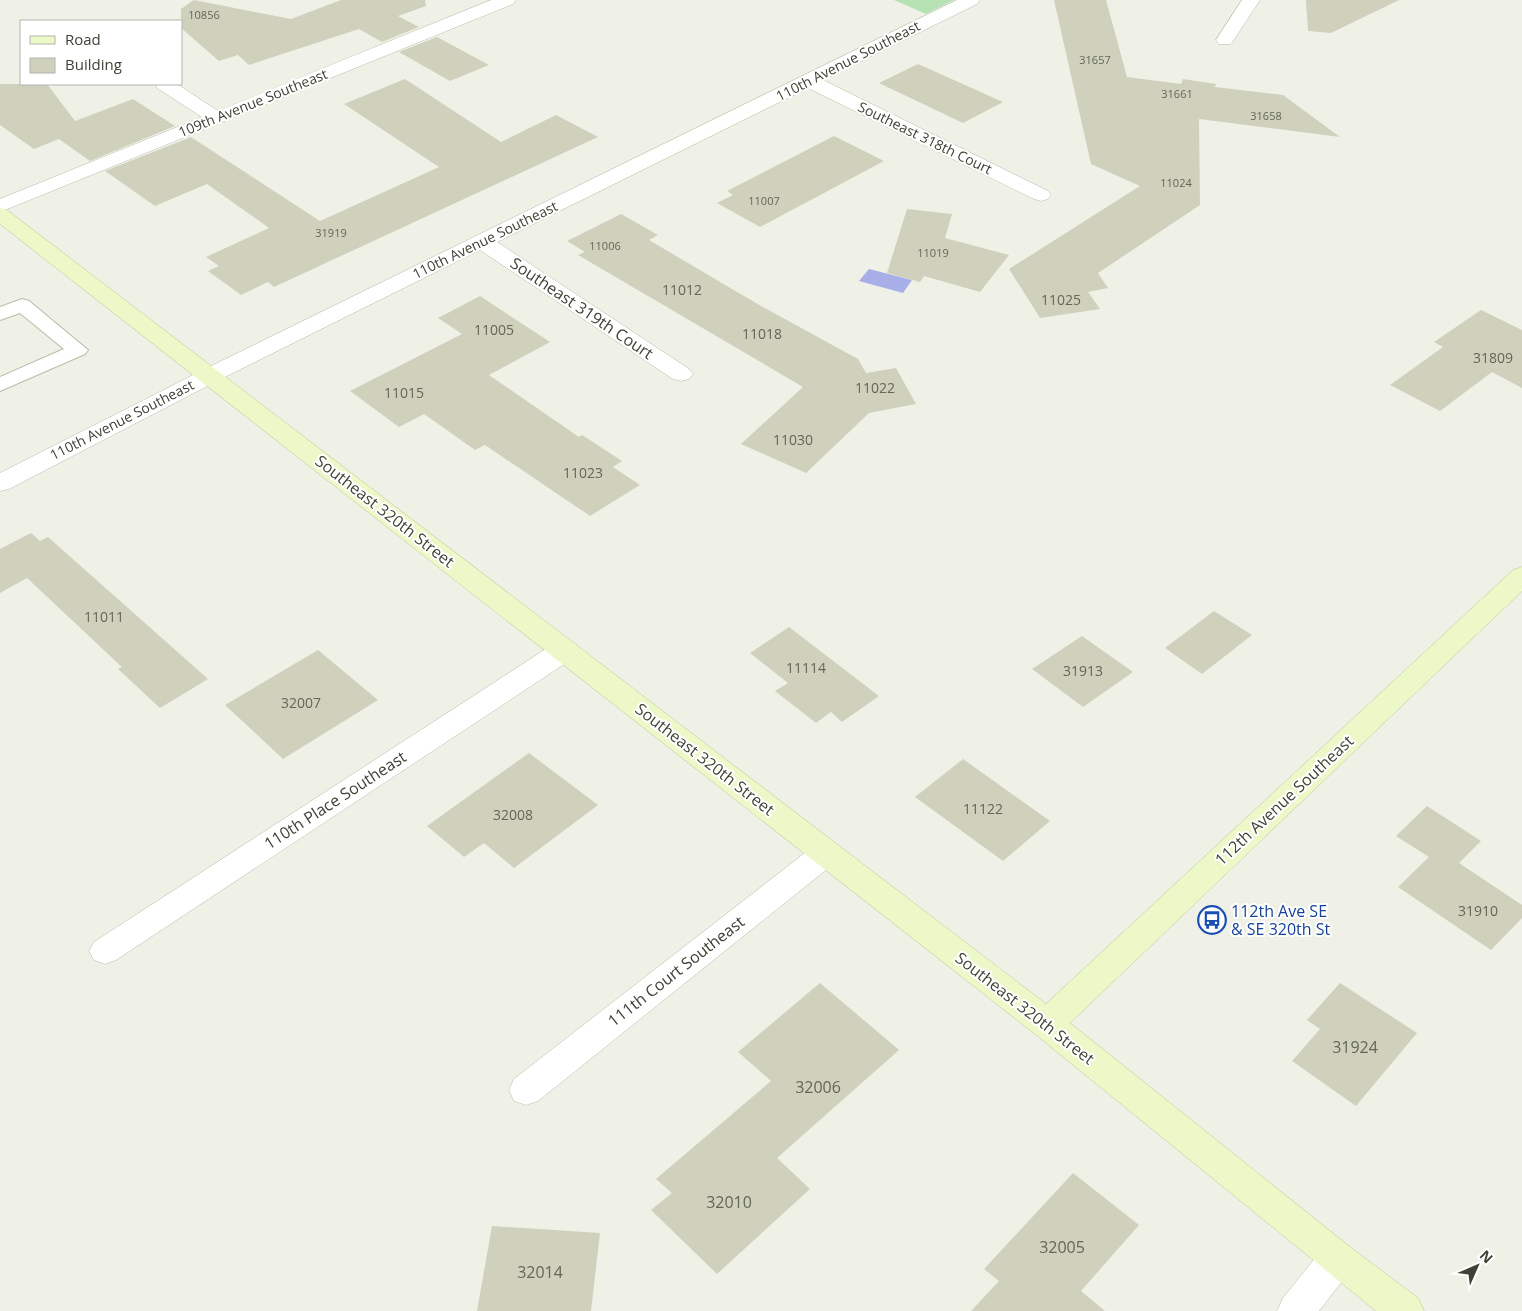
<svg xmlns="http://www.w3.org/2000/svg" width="1522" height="1311" viewBox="0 0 1522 1311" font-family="'Open Sans',sans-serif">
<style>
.green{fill:#b5e1b3}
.water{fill:#a8aee7}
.building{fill:#cfd1bc}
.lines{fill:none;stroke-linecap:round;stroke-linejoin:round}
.lane-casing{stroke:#b8bba9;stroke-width:2}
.street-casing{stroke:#b8bba9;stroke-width:1}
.secondary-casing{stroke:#b8c394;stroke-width:1}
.lane{fill:#fff;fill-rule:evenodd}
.street{fill:#fff;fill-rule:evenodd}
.secondary{fill:#ecf8c8;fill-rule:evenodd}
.labels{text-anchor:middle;stroke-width:4;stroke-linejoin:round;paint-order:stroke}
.far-number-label{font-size:11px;fill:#646658}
.far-street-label{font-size:14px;fill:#414236;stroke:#fff}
.number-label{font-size:14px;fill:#646658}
.street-label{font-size:16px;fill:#414236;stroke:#fff}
.transit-label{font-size:16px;fill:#164399;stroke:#fff;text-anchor:start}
.near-number-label{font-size:16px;fill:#646658}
</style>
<rect width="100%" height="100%" fill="#eff1e6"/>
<path class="green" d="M 894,0 L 954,0 L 926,14 Z"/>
<path class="water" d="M 869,269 L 912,280 L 903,293 L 859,281 Z"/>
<g class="building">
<path d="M 194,0 L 291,19 L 341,0 L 425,0 L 426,6 L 398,16 L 419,27 L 382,42 L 359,29 L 249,65 L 238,55 L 219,61 L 181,28 L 181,9 Z"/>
<path d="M 1054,0 L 1106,0 L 1127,77 L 1181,84 L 1183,79 L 1216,84 L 1215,87 L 1283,95 L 1340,137 L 1199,119 L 1200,205 L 1098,273 L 1108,288 L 1088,292 L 1100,309 L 1040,318 L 1009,269 L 1140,186 L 1091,164 Z"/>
<path d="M 1306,0 L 1399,0 L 1331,33 L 1308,31 Z"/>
<path d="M 437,37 L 489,65 L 450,81 L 399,52 Z"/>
<path d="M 918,64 L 1003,102 L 963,123 L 879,83 Z"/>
<path d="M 405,79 L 501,142 L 556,115 L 598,137 L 274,287 L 268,282 L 241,295 L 208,271 L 219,266 L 206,257 L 269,228 L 207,184 L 155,206 L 105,171 L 191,137 L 320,221 L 439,167 L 344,104 Z"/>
<path d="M 0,84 L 47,84 L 75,121 L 133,99 L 175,126 L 90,161 L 59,139 L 34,149 L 0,125 Z"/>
<path d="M 834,136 L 884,161 L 760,227 L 717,203 L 733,195 L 727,191 Z"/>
<path d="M 907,209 L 952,214 L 945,238 L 1009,255 L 980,292 L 924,276 L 920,282 L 887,273 Z"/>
<path d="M 621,214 L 658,235 L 649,240 L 761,306 L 858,359 L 866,373 L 896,368 L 916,404 L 869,413 L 806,473 L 741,444 L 803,387 L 578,255 L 585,252 L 567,241 Z"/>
<path d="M 480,296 L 550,342 L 489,375 L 579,437 L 582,435 L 622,461 L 613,467 L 640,485 L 590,516 L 485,445 L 475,450 L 424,414 L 399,427 L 350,391 L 462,334 L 438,318 Z"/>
<path d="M 1481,310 L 1522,330 L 1522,388 L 1492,372 L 1440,411 L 1390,385 L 1443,347 L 1434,342 Z"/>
<path d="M 31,533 L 40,541 L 48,537 L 208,679 L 160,708 L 118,669 L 122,667 L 27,578 L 0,593 L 0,549 Z"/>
<path d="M 1214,611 L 1252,635 L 1202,674 L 1165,648 Z"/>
<path d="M 789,627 L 879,696 L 842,722 L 831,712 L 816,723 L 775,691 L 788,683 L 750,653 Z"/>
<path d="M 1082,636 L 1133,672 L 1083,707 L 1032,669 Z"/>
<path d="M 318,650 L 378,700 L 283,759 L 225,705 Z"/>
<path d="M 529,753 L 598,805 L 514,868 L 484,843 L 464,857 L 427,826 Z"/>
<path d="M 963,759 L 1050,821 L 1003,861 L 915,797 Z"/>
<path d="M 1427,806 L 1481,841 L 1459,863 L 1522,905 L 1522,918 L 1491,950 L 1398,887 L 1429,857 L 1396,836 Z"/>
<path d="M 820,983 L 899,1050 L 777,1158 L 810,1189 L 717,1274 L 651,1210 L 672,1193 L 656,1179 L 771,1081 L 738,1052 Z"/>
<path d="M 1340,983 L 1417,1033 L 1356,1106 L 1292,1061 L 1320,1029 L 1307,1020 Z"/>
<path d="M 1073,1173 L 1139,1225 L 1081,1291 L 1105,1311 L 971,1311 L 999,1281 L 984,1269 Z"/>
<path d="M 492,1226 L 600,1233 L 591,1311 L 477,1311 Z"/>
</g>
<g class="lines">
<defs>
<path id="lane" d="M 22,299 L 29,301 L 88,350 L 85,354 L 0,391 L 0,377 L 64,349 L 20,313 L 0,320 L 0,307 Z"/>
<g id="street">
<path d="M 491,0 L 516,0 L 513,4 L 0,212 L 0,199 L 202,117 L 157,88 L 155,84 L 177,84 L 218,111 Z"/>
<path d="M 957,0 L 980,0 L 977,4 L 823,80 L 1048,191 L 1051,195 L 1048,199 L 1041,201 L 1034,199 L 808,88 L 497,242 L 689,369 L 693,374 L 689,379 L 681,381 L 673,379 L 480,250 L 219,380 L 9,489 L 0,491 L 0,473 L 203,370 Z"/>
<path d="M 1242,0 L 1260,0 L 1231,44 L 1219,44 L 1216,40 Z"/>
<path d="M 565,640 L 575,643 L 579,650 L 575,657 L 116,960 L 105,964 L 94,960 L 89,951 L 94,942 L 555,643 Z"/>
<path d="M 826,841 L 837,845 L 841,853 L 837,861 L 538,1101 L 526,1105 L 514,1101 L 509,1090 L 514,1079 L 815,845 Z"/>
<path d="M 1337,1242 L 1350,1247 L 1355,1259 L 1350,1271 L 1319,1311 L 1277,1311 L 1283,1298 L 1324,1247 Z"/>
</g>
<path id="secondary" d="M 0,208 L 7,210 L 1046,1004 L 1513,570 L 1522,567 L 1522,591 L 1070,1023 L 1350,1247 L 1418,1298 L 1424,1311 L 1376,1311 L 1035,1034 L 0,224 Z"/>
</defs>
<use href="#lane" class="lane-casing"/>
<use href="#street" class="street-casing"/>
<use href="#secondary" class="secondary-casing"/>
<use href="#lane" class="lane"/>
<use href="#street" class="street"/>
<use href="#secondary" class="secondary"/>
</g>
<defs>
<symbol id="bus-ring" viewBox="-11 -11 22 22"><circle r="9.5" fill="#fff" stroke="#1a4fb4" stroke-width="1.5"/><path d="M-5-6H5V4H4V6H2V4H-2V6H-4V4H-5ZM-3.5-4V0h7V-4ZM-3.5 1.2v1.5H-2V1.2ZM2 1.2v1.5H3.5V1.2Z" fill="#1a4fb4"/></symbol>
</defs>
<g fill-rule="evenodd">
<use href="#bus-ring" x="1196" y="904" width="32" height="32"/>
</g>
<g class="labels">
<g class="far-number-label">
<text x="204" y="19">10856</text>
<text x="1095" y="64">31657</text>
<text x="1177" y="98">31661</text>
<text x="1266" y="120">31658</text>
<text x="1176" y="187">11024</text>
<text x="764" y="205">11007</text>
<text x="331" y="237">31919</text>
<text x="605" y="250">11006</text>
<text x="933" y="257">11019</text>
</g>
<g class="far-street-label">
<text transform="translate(848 61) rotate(-27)" y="5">110th Avenue Southeast</text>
<text transform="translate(253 103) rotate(-22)" y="5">109th Avenue Southeast</text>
<text transform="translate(925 138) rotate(26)" y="5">Southeast 318th Court</text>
<text transform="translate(485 240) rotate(-26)" y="5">110th Avenue Southeast</text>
<text transform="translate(122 420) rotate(-27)" y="5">110th Avenue Southeast</text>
</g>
<g class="number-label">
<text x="682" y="295">11012</text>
<text x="1061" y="305">11025</text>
<text x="494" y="335">11005</text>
<text x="762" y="339">11018</text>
<text x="1493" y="363">31809</text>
<text x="875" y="393">11022</text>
<text x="404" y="398">11015</text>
<text x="793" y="445">11030</text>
<text x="583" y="478">11023</text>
<text x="104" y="622">11011</text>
<text x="806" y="673">11114</text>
<text x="1083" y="676">31913</text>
<text x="301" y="708">32007</text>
<text x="983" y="814">11122</text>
<text x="513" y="820">32008</text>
<text x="1478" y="916">31910</text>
</g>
<g class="street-label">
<text transform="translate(582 308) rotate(34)" y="6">Southeast 319th Court</text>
<text transform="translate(385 511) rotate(38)" y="6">Southeast 320th Street</text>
<text transform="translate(705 759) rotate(38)" y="6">Southeast 320th Street</text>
<text transform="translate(335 800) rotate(-33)" y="6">110th Place Southeast</text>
<text transform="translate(1284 800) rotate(-43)" y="6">112th Avenue Southeast</text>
<text transform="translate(676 971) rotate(-38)" y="6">111th Court Southeast</text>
<text transform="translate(1025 1008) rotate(38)" y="6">Southeast 320th Street</text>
</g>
<g class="transit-label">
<text x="1231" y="917">112th Ave SE<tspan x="1231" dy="18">&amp; SE 320th St</tspan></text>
</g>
<g class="near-number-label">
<text x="1355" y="1053">31924</text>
<text x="818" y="1093">32006</text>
<text x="729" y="1208">32010</text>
<text x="1062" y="1253">32005</text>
<text x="540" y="1278">32014</text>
</g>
</g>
<rect x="20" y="20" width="162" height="65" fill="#ffffff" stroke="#b3b3af"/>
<rect x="30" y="36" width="25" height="8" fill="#ecf8c8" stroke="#b3b3af"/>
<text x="65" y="45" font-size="15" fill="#414236">Road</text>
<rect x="30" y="58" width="25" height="15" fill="#cfd1bc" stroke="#b3b3af"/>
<text x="65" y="70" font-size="15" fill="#414236">Building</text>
<g transform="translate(1477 1266) rotate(45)" stroke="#ffffff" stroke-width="4" paint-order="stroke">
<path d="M0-4L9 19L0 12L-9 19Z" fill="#414236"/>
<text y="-8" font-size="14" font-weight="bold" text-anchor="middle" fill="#414236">N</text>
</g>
</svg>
